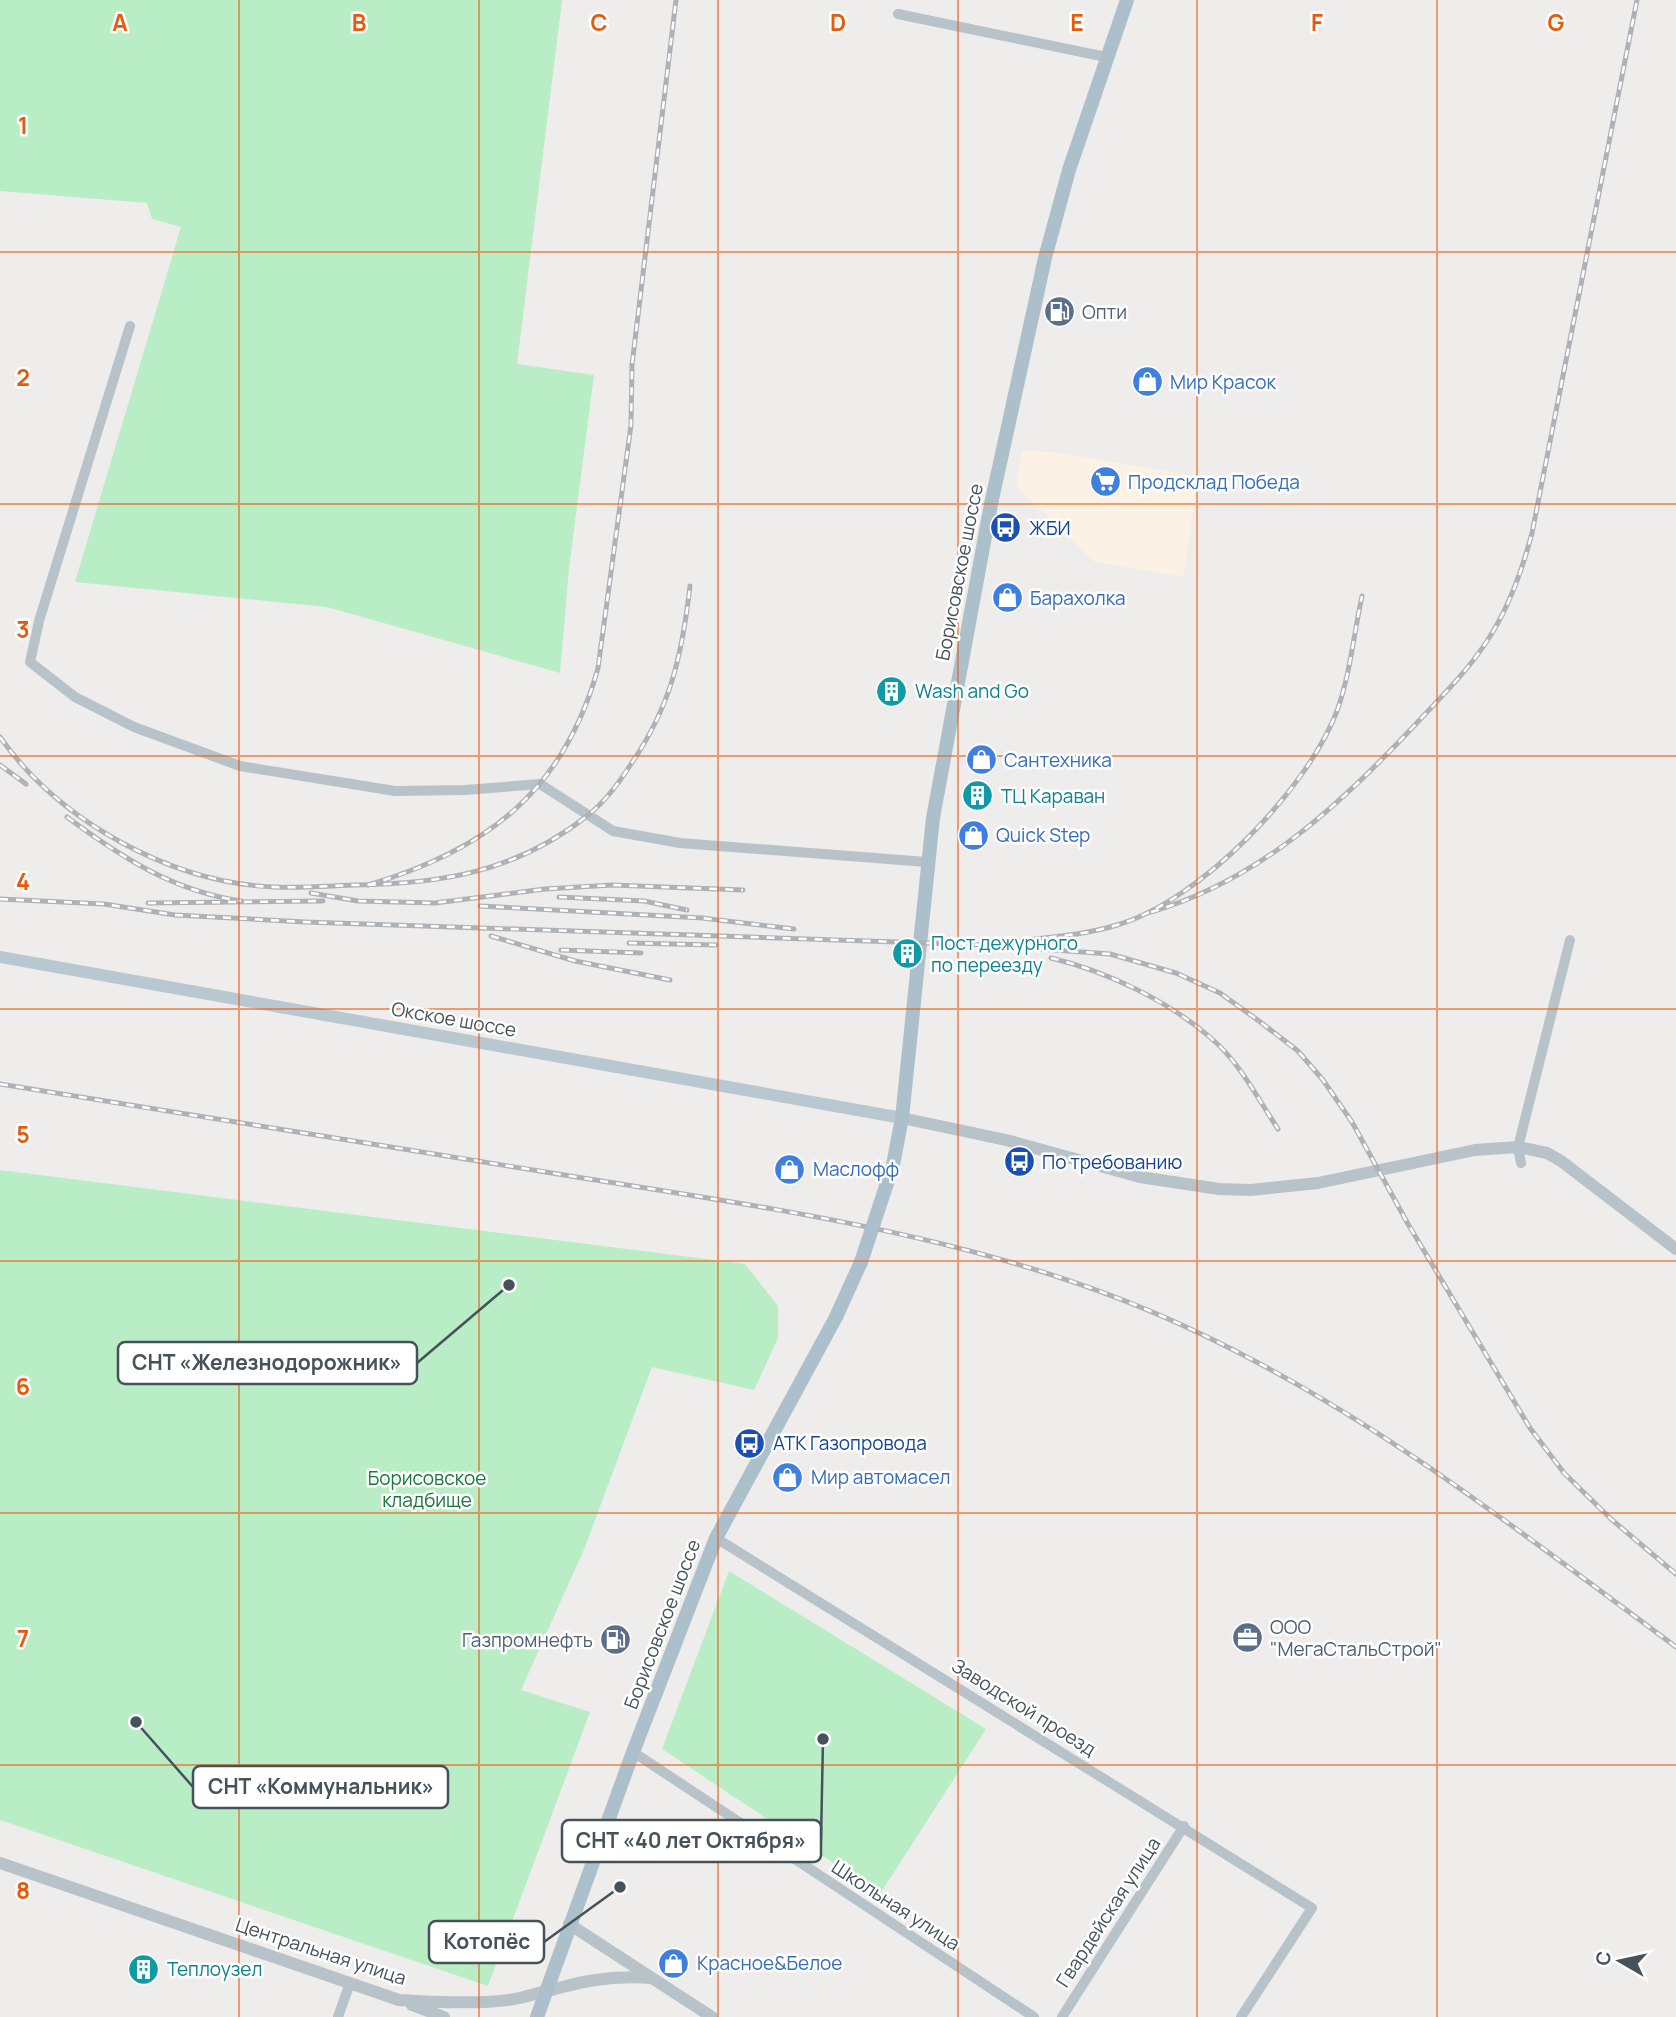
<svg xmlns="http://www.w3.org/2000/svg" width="1676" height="2017" viewBox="0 0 1676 2017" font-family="Manrope,sans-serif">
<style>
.commercial{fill:#fbf1e4}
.green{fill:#b9edc6}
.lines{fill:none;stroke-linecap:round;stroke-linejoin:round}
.minor{stroke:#b7c3c9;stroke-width:10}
.tertiary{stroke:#b7c3c9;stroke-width:12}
.secondary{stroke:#b9c7d0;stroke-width:12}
.primary{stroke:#abc0cb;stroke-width:14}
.rail-casing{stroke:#aeb2b6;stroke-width:5}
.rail{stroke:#fff;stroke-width:2.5;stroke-dasharray:8;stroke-linecap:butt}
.primary-bridge{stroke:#abc0cb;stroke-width:14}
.grid{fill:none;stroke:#e8590c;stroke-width:2;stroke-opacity:0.55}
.labels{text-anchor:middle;stroke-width:5;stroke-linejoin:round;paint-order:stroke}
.service-label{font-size:19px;fill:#4e5e75;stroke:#fff;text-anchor:start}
.shop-label{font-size:19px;fill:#366cbe;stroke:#fff;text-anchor:start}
.transit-label{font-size:19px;fill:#164399;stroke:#fff;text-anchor:start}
.street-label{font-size:19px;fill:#455259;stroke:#fff}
.culture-label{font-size:19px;fill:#0d838f;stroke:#fff;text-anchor:start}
.park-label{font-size:19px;fill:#18783a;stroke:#fff}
.grid-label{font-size:23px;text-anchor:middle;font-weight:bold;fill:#e8590c;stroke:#fff;stroke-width:5;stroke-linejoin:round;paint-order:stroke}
.leader{fill:none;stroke:#455259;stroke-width:2.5}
.callout-dot{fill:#455259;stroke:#fff;stroke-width:2.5}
.callout{fill:#fff;stroke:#455259;stroke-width:2.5}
.callout-label{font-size:21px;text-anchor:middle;font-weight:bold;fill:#455259}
</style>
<rect width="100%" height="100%" fill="#efecec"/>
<path class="commercial" d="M 1022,450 L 1062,453 L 1199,477 L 1183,577 L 1095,562 L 1016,486 Z"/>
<g class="green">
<path d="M 0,0 L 562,0 L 517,364 L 594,375 L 569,568 L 560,673 L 327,607 L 75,582 L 181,227 L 152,219 L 147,203 L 0,191 Z"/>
<path d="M 0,1170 L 745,1264 L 778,1306 L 778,1338 L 754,1390 L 652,1367 L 585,1547 L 521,1690 L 590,1712 L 488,1986 L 0,1820 Z"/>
<path d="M 729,1571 L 986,1729 L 880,1894 L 662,1749 Z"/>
</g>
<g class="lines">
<g class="minor">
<path d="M 898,14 L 1106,57"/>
<path d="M 130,326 L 39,621 L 30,662 L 75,697 L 134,727 L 240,766 L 395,791 L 465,790 L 540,784 L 613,831 L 680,843 L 927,862"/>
<path d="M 1521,1163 L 1518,1147 L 1570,940"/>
<path d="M 716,1538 L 1312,1908 L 1241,2017"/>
<path d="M 633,1752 L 1034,2017"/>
<path d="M 338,2017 L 350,1983"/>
<path d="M 1062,2017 L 1184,1826"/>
</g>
<g class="tertiary">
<path d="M 902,1118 L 1006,1140 L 1140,1177 L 1219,1189 L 1251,1190 L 1318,1183 L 1475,1150 L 1518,1147 L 1547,1153 L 1561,1161 L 1676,1249"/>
<path d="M 0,1863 L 399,2000 C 430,2002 494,2005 524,1997 C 570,1985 602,1974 651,1978"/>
<path d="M 569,1924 L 712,2017"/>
<path d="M 412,2005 L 444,2017"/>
</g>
<path class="secondary" d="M 0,957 L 902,1118"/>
<g class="primary">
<path d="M 893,1165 L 902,1118 L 933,818 L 991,504 L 1045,258 L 1069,170 L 1127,0"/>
<path d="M 537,2017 L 633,1752 L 716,1538 L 836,1317 L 861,1262"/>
</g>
<defs>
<g id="rail">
<path d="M 0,737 C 59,821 171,883 274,887 C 301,888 327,886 354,885 C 441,884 516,872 587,816 C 605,802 619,783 631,764 C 671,706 682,655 690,586"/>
<path d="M 0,765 L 26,784"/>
<path d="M 67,817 C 121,857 173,891 241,901"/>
<path d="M 368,885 C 487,850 564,791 598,668 L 631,425 L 632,365 L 676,0"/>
<path d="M 311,893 L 358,901 L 435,903 L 545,889 L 612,885 L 743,890"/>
<path d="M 559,897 L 644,901 L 687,910"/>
<path d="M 0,899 L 104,904 L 175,915 L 305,922 L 986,945 L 1110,954 L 1176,973 L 1220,993 L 1259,1021 L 1298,1051 L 1323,1080 L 1352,1122 L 1408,1224 L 1530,1428 L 1564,1473 L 1611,1519 L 1676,1574"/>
<path d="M 148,903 L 323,901"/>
<path d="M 480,906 L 702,918 L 794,929"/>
<path d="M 1151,912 C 1258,881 1339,806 1414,726 C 1439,699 1467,672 1487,641 C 1509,608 1522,571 1532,533 L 1637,0"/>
<path d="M 491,936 L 575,961 L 670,980"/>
<path d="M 1017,941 C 1050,937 1085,935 1117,925 C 1200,901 1307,790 1337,711 C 1350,675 1354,633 1362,596"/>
<path d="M 629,943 L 716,945"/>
<path d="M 561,950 L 641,953"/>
<path d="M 1051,958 C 1106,971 1169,1001 1212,1039 C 1240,1063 1258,1099 1278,1129"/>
<path d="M 0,1084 C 196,1116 393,1147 589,1179 C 796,1212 1011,1242 1201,1334 C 1374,1416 1523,1534 1676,1647"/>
</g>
</defs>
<use href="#rail" class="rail-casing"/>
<use href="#rail" class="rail"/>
<path class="primary-bridge" d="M 861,1262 L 893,1165"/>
</g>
<path class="grid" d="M 239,0 L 239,2017M 479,0 L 479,2017M 718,0 L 718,2017M 958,0 L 958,2017M 1197,0 L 1197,2017M 1437,0 L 1437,2017M 0,252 L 1676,252M 0,504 L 1676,504M 0,756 L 1676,756M 0,1009 L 1676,1009M 0,1261 L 1676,1261M 0,1513 L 1676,1513M 0,1765 L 1676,1765"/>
<defs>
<symbol id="fuel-disc" viewBox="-11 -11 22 22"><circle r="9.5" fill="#5c6f8a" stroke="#fff"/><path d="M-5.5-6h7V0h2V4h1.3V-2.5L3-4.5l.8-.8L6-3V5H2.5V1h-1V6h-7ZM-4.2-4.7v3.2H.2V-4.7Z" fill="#fff"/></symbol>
<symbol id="shop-disc" viewBox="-11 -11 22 22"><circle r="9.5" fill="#3f7fe0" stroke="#fff"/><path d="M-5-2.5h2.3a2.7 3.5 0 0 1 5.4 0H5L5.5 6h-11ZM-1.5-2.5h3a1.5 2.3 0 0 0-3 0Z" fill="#fff"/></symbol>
<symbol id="supermarket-disc" viewBox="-11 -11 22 22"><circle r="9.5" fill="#3f7fe0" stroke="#fff"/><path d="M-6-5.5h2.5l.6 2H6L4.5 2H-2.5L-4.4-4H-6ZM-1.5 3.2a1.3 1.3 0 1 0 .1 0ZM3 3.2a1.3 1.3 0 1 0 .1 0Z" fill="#fff"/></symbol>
<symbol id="bus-disc" viewBox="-11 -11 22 22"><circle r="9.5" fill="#1a4fb4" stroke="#fff"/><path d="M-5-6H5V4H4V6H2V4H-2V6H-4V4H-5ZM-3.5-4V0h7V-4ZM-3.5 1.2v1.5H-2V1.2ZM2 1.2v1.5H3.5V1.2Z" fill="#fff"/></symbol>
<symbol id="building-disc" viewBox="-11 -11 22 22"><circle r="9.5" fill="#0f9aa8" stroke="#fff"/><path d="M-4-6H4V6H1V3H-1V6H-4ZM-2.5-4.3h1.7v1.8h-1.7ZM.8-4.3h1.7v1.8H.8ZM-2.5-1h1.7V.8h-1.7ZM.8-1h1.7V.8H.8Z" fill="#fff"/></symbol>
<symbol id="office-disc" viewBox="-11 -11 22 22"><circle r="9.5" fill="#5c6f8a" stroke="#fff"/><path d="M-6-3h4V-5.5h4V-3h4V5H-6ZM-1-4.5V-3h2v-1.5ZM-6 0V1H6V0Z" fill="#fff"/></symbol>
</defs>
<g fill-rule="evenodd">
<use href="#fuel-disc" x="1042" y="294" width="35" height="35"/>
<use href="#shop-disc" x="1130" y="364" width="35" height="35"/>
<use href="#supermarket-disc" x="1088" y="464" width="35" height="35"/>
<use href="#bus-disc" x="988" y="510" width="35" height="35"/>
<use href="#shop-disc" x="990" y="580" width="35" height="35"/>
<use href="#building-disc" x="874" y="674" width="35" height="35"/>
<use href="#shop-disc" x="964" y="742" width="35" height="35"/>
<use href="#building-disc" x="960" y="778" width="35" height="35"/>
<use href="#shop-disc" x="956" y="818" width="35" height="35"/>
<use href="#building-disc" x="890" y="936" width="35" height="35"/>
<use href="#bus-disc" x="1002" y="1144" width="35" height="35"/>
<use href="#shop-disc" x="772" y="1152" width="35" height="35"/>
<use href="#bus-disc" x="732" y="1426" width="35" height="35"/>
<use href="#shop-disc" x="770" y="1460" width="35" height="35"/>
<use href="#office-disc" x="1230" y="1620" width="35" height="35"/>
<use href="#fuel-disc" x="598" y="1622" width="35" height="35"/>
<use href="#shop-disc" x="656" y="1946" width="35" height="35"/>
<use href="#building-disc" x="126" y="1952" width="35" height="35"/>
</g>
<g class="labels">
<g class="service-label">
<text x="1082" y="319">Опти</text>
<text x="1270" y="1634">ООО<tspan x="1270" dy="22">"МегаСтальСтрой"</tspan></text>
<text x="593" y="1647" text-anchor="end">Газпромнефть</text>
</g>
<g class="shop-label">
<text x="1170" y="389">Мир Красок</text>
<text x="1128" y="489">Продсклад Победа</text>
<text x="1030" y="605">Барахолка</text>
<text x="1004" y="767">Сантехника</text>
<text x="996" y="842">Quick Step</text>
<text x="813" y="1176">Маслофф</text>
<text x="811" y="1484">Мир автомасел</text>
<text x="697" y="1970">Красное&amp;Белое</text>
</g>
<g class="transit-label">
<text x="1029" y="535">ЖБИ</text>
<text x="1042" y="1169">По требованию</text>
<text x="773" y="1450">АТК Газопровода</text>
</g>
<g class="street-label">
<text transform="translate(959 572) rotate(-79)" y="7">Борисовское шоссе</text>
<text transform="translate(454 1019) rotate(10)" y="7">Окское шоссе</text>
<text transform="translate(662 1624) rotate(-69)" y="7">Борисовское шоссе</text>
<text transform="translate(1024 1707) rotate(32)" y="7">Заводской проезд</text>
<text transform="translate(896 1905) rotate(33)" y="7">Школьная улица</text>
<text transform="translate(1108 1912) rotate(-57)" y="7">Гвардейская улица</text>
<text transform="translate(321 1951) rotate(18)" y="7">Центральная улица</text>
</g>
<g class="culture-label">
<text x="915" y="698">Wash and Go</text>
<text x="1001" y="803">ТЦ Караван</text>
<text x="931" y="950">Пост дежурного<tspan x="931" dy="22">по переезду</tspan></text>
<text x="167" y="1976">Теплоузел</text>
</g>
<g class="park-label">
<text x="427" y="1485">Борисовское<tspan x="427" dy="22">кладбище</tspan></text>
</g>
</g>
<g class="grid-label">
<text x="120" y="31">A</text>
<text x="359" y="31">B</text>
<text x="599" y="31">C</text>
<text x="838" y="31">D</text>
<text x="1077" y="31">E</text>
<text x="1317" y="31">F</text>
<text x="1556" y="31">G</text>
<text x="23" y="134">1</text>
<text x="23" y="386">2</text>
<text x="23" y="638">3</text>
<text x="23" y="890">4</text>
<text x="23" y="1143">5</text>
<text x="23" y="1395">6</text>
<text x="23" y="1647">7</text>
<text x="23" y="1899">8</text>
</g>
<path class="leader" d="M509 1285L417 1363M136 1722L193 1787M823 1739L821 1841M620 1887L544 1942"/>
<g class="callout-dot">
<circle cx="509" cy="1285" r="7"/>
<circle cx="136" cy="1722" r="7"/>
<circle cx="823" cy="1739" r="7"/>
<circle cx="620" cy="1887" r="7"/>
</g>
<g class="callout">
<rect x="118" y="1342" width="299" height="42" rx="7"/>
<rect x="193" y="1766" width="255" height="42" rx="7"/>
<rect x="562" y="1820" width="259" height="42" rx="7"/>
<rect x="429" y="1921" width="115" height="42" rx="7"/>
</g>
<g class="callout-label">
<text x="267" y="1370">СНТ «Железнодорожник»</text>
<text x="321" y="1794">СНТ «Коммунальник»</text>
<text x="691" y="1848">СНТ «40 лет Октября»</text>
<text x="487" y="1949">Котопёс</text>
</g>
<g transform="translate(1620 1961) rotate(279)" stroke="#ffffff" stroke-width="5" paint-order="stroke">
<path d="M0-5L12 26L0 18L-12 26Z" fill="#455259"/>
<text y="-10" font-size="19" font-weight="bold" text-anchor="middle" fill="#455259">С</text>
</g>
</svg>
